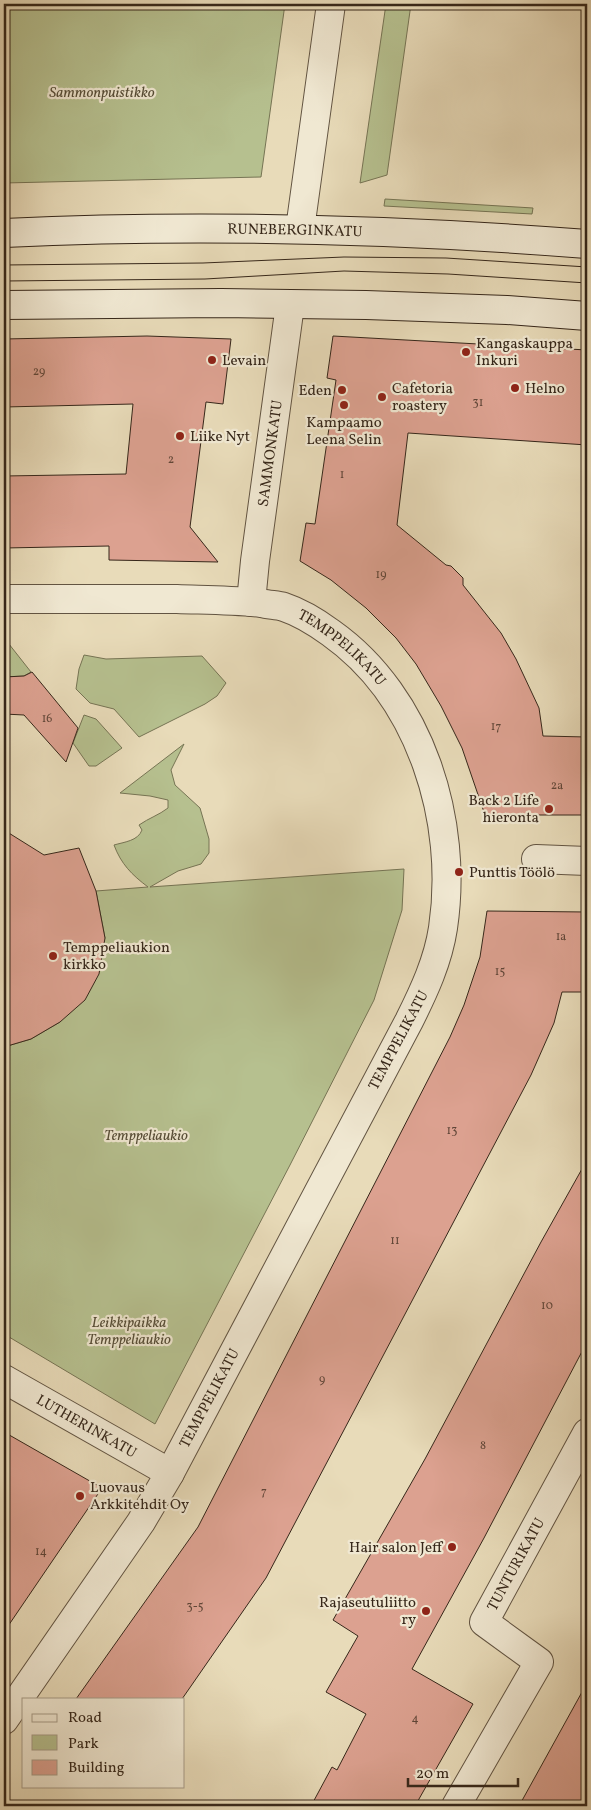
<svg xmlns="http://www.w3.org/2000/svg" width="591" height="1810" viewBox="0 0 591 1810" font-family="Vollkorn,serif">
<style>
.green{fill:#b6c08f;stroke:#767454}
.building{fill:#dca190;stroke:#36271a}
.lines{fill:none;stroke-linecap:round;stroke-linejoin:round}
.street-casing{stroke:#625442;stroke-width:30}
.secondary-casing{stroke:#36271a;stroke-width:30}
.street{stroke:#f0e8d2;stroke-width:28}
.secondary{stroke:#f0e8d2;stroke-width:28}
.tram{stroke:#36271a;stroke-width:1}
.poi-dot{fill:#8f2418;stroke:#f0e8d2;stroke-width:2}
.labels{text-anchor:middle;stroke-width:4.5;stroke-linejoin:round;paint-order:stroke}
.number-label{font-size:12px;fill:#604638}
.park-label{font-size:15px;font-style:italic;fill:#564d37;stroke:#f0e8d2}
.street-label{font-size:15px;fill:#36271a;stroke:#f0e8d2}
.poi-label{font-size:15px;fill:#36271a;stroke:#f0e8d2;text-anchor:start}
</style>
<rect width="100%" height="100%" fill="#e8dbb9"/>
<filter id="stains"><feTurbulence type="fractalNoise" baseFrequency=".004" numOctaves="4"/><feColorMatrix values="0 0 0 0 .2 0 0 0 0 .09 0 0 0 0 .02 0 0 0 .5 -.17"/></filter>
<radialGradient id="worn" r=".72"><stop offset=".6" stop-color="#630" stop-opacity="0"/><stop offset="1" stop-color="#630" stop-opacity=".3"/></radialGradient>
<g class="green">
<path d="M 4,4 L 285,4 L 261,177 L 4,183 Z"/>
<path d="M 386,4 L 411,4 L 387,175 L 360,183 Z"/>
<path d="M 385,199 L 533,208 L 532,214 L 384,206 Z"/>
<path d="M 4,639 L 5,639 L 31,672 L 24,676 L 4,677 Z"/>
<path d="M 84,655 L 106,659 L 202,656 L 226,683 L 217,696 L 205,704 L 139,737 L 114,709 L 90,703 L 76,689 L 79,669 Z"/>
<path d="M 84,715 L 96,719 L 122,748 L 96,766 L 89,766 L 73,743 Z"/>
<path d="M 184,744 L 171,770 L 175,785 L 200,808 L 209,839 L 209,853 L 201,864 L 178,871 L 150,887 L 404,869 L 402,910 L 374,1000 L 290,1165 L 155,1424 L 4,1334 L 4,1047 L 31,1039 L 60,1022 L 105,938 L 96,891 L 148,887 C 132,875 121,864 114,845 C 124,842 138,841 142,830 L 139,825 C 149,818 159,815 168,808 L 168,800 L 150,796 L 120,793 Z"/>
</g>
<g class="building">
<path d="M 147,336 L 231,339 L 223,404 L 206,402 L 190,527 L 218,562 L 109,560 L 109,546 L 4,548 L 4,476 L 126,474 L 133,404 L 4,407 L 4,339 Z"/>
<path d="M 333,336 L 587,350 L 587,445 L 408,433 L 397,525 L 446,565 L 451,566 L 463,578 L 463,585 L 501,633 L 516,659 L 539,708 L 543,736 L 587,737 L 587,815 L 485,815 L 462,748 L 441,706 L 416,664 L 396,638 L 366,608 L 331,580 L 300,561 L 306,523 L 315,524 L 336,380 L 327,378 Z"/>
<path d="M 32,672 L 78,728 L 66,762 L 24,715 L 4,714 L 4,677 L 24,676 Z"/>
<path d="M 4,830 L 44,855 L 79,848 L 96,891 L 105,938 L 99,974 L 85,1000 L 60,1022 L 31,1039 L 4,1047 Z"/>
<path d="M 487,911 L 587,912 L 587,992 L 562,992 L 554,1023 L 531,1075 L 266,1578 L 182,1699 L 76,1699 L 198,1527 L 450,1037 L 464,1005 L 480,957 Z"/>
<path d="M 587,1160 L 587,1342 L 484,1538 L 412,1669 L 473,1704 L 415,1806 L 311,1806 L 332,1767 L 337,1770 L 366,1714 L 326,1692 L 358,1636 L 333,1620 L 425,1459 L 541,1242 Z"/>
<path d="M 4,1432 L 102,1488 L 4,1632 Z"/>
<path d="M 587,1683 L 587,1806 L 519,1806 L 545,1759 Z"/>
</g>
<g class="lines">
<defs>
<g id="street">
<path d="M 300,229 L 331,4"/>
<path id="s1" d="M 4,599 C 61,599 119,599 177,599 C 205,600 234,600 261,603 C 269,605 277,605 284,607 C 302,613 316,622 331,633 C 421,697 459,821 443,928 C 438,961 424,991 409,1021 L 170,1473 L 141,1522 L 4,1720"/>
<path id="s2" d="M 251,602 L 255,561 L 290,305"/>
<path d="M 536,859 L 587,861"/>
<path id="s3" d="M 4,1379 L 170,1473"/>
<path id="s4" d="M 456,1806 L 539,1662 L 484,1622 L 587,1433"/>
</g>
<g id="secondary">
<path id="s5" d="M 4,233 C 198,224 393,229 587,244"/>
<path d="M 4,305 L 221,303 L 366,305 L 507,310 L 587,316"/>
</g>
</defs>
<use href="#street" class="street-casing"/>
<use href="#secondary" class="secondary-casing"/>
<use href="#street" class="street"/>
<use href="#secondary" class="secondary"/>
<g class="tram">
<path d="M 4,265 L 203,263 L 344,257 L 446,258 L 587,267"/>
<path d="M 4,281 L 205,279 L 344,271 L 448,274 L 587,283"/>
</g>
</g>
<g class="poi-dot">
<circle cx="466" cy="352" r="5"/>
<circle cx="212" cy="360" r="5"/>
<circle cx="515" cy="388" r="5"/>
<circle cx="342" cy="390" r="5"/>
<circle cx="382" cy="397" r="5"/>
<circle cx="344" cy="405" r="5"/>
<circle cx="180" cy="436" r="5"/>
<circle cx="549" cy="809" r="5"/>
<circle cx="459" cy="872" r="5"/>
<circle cx="53" cy="956" r="5"/>
<circle cx="80" cy="1496" r="5"/>
<circle cx="452" cy="1547" r="5"/>
<circle cx="426" cy="1611" r="5"/>
</g>
<g class="labels">
<g class="number-label">
<text x="39" y="375">29</text>
<text x="478" y="406">31</text>
<text x="171" y="463">2</text>
<text x="342" y="478">1</text>
<text x="381" y="578">19</text>
<text x="47" y="722">16</text>
<text x="496" y="730">17</text>
<text x="557" y="789">2a</text>
<text x="561" y="940">1a</text>
<text x="500" y="975">15</text>
<text x="452" y="1134">13</text>
<text x="395" y="1244">11</text>
<text x="547" y="1309">10</text>
<text x="322" y="1383">9</text>
<text x="483" y="1449">8</text>
<text x="264" y="1495">7</text>
<text x="41" y="1555">14</text>
<text x="195" y="1610">3-5</text>
<text x="415" y="1722">4</text>
</g>
<g class="park-label">
<text x="102" y="97">Sammonpuistikko</text>
<text x="146" y="1140">Temppeliaukio</text>
<text x="129" y="1327">Leikkipaikka<tspan x="129" dy="17">Temppeliaukio</tspan></text>
</g>
<g class="street-label">
<text dy="5" stroke="none"><textPath href="#s5" startOffset="291">RUNEBERGINKATU</textPath></text>
<text dy="5" stroke="none"><textPath href="#s2" startOffset="150">SAMMONKATU</textPath></text>
<text dy="5" stroke="none"><textPath href="#s1" startOffset="352">TEMPPELIKATU</textPath></text>
<text transform="translate(398 1040) rotate(-62)" y="5">TEMPPELIKATU</text>
<text transform="translate(209 1398) rotate(-62)" y="5">TEMPPELIKATU</text>
<text dy="5" stroke="none"><textPath href="#s3" startOffset="95">LUTHERINKATU</textPath></text>
<text dy="5" stroke="none"><textPath href="#s4" startOffset="300">TUNTURIKATU</textPath></text>
</g>
<g class="poi-label">
<text x="476" y="348">Kangaskauppa<tspan x="476" dy="17">Inkuri</tspan></text>
<text x="222" y="365">Levain</text>
<text x="392" y="393">Cafetoria<tspan x="392" dy="17">roastery</tspan></text>
<text x="525" y="393">Helno</text>
<text x="332" y="395" text-anchor="end">Eden</text>
<text x="344" y="427" text-anchor="middle">Kampaamo<tspan x="344" dy="17">Leena Selin</tspan></text>
<text x="190" y="441">Liike Nyt</text>
<text x="539" y="805" text-anchor="end">Back 2 Life<tspan x="539" dy="17">hieronta</tspan></text>
<text x="469" y="877">Punttis Töölö</text>
<text x="63" y="952">Temppeliaukion<tspan x="63" dy="17">kirkko</tspan></text>
<text x="90" y="1492">Luovaus<tspan x="90" dy="17">Arkkitehdit Oy</tspan></text>
<text x="442" y="1552" text-anchor="end">Hair salon Jeff</text>
<text x="416" y="1607" text-anchor="end">Rajaseutuliitto<tspan x="416" dy="17">ry</tspan></text>
</g>
</g>
<rect width="591" height="1810" fill="none" stroke="#e8dbb9" stroke-width="20"/>
<rect x="5" y="5" width="581" height="1800" fill="none" stroke="#36271a" stroke-width="2.5"/>
<rect x="10" y="10" width="571" height="1790" fill="none" stroke="#36271a"/>
<rect x="22" y="1698" width="162" height="90" fill="#f0e8d2" stroke="#a69b88"/>
<rect x="32" y="1714" width="25" height="8" fill="#f0e8d2" stroke="#a69b88"/>
<text x="68" y="1722" font-size="15" fill="#36271a">Road</text>
<rect x="32" y="1735" width="25" height="15" fill="#b6c08f" stroke="#a69b88"/>
<text x="68" y="1748" font-size="15" fill="#36271a">Park</text>
<rect x="32" y="1760" width="25" height="15" fill="#dca190" stroke="#a69b88"/>
<text x="68" y="1772" font-size="15" fill="#36271a">Building</text>
<path d="M408 1778v8h110v-8" fill="none" stroke="#36271a" stroke-width="2.5"/>
<text x="416" y="1778" font-size="15" fill="#36271a" stroke="#f0e8d2" stroke-width="4" paint-order="stroke">20 m</text>
<rect width="100%" height="100%" filter="url(#stains)"/>
<rect width="100%" height="100%" fill="url(#worn)"/>
</svg>
